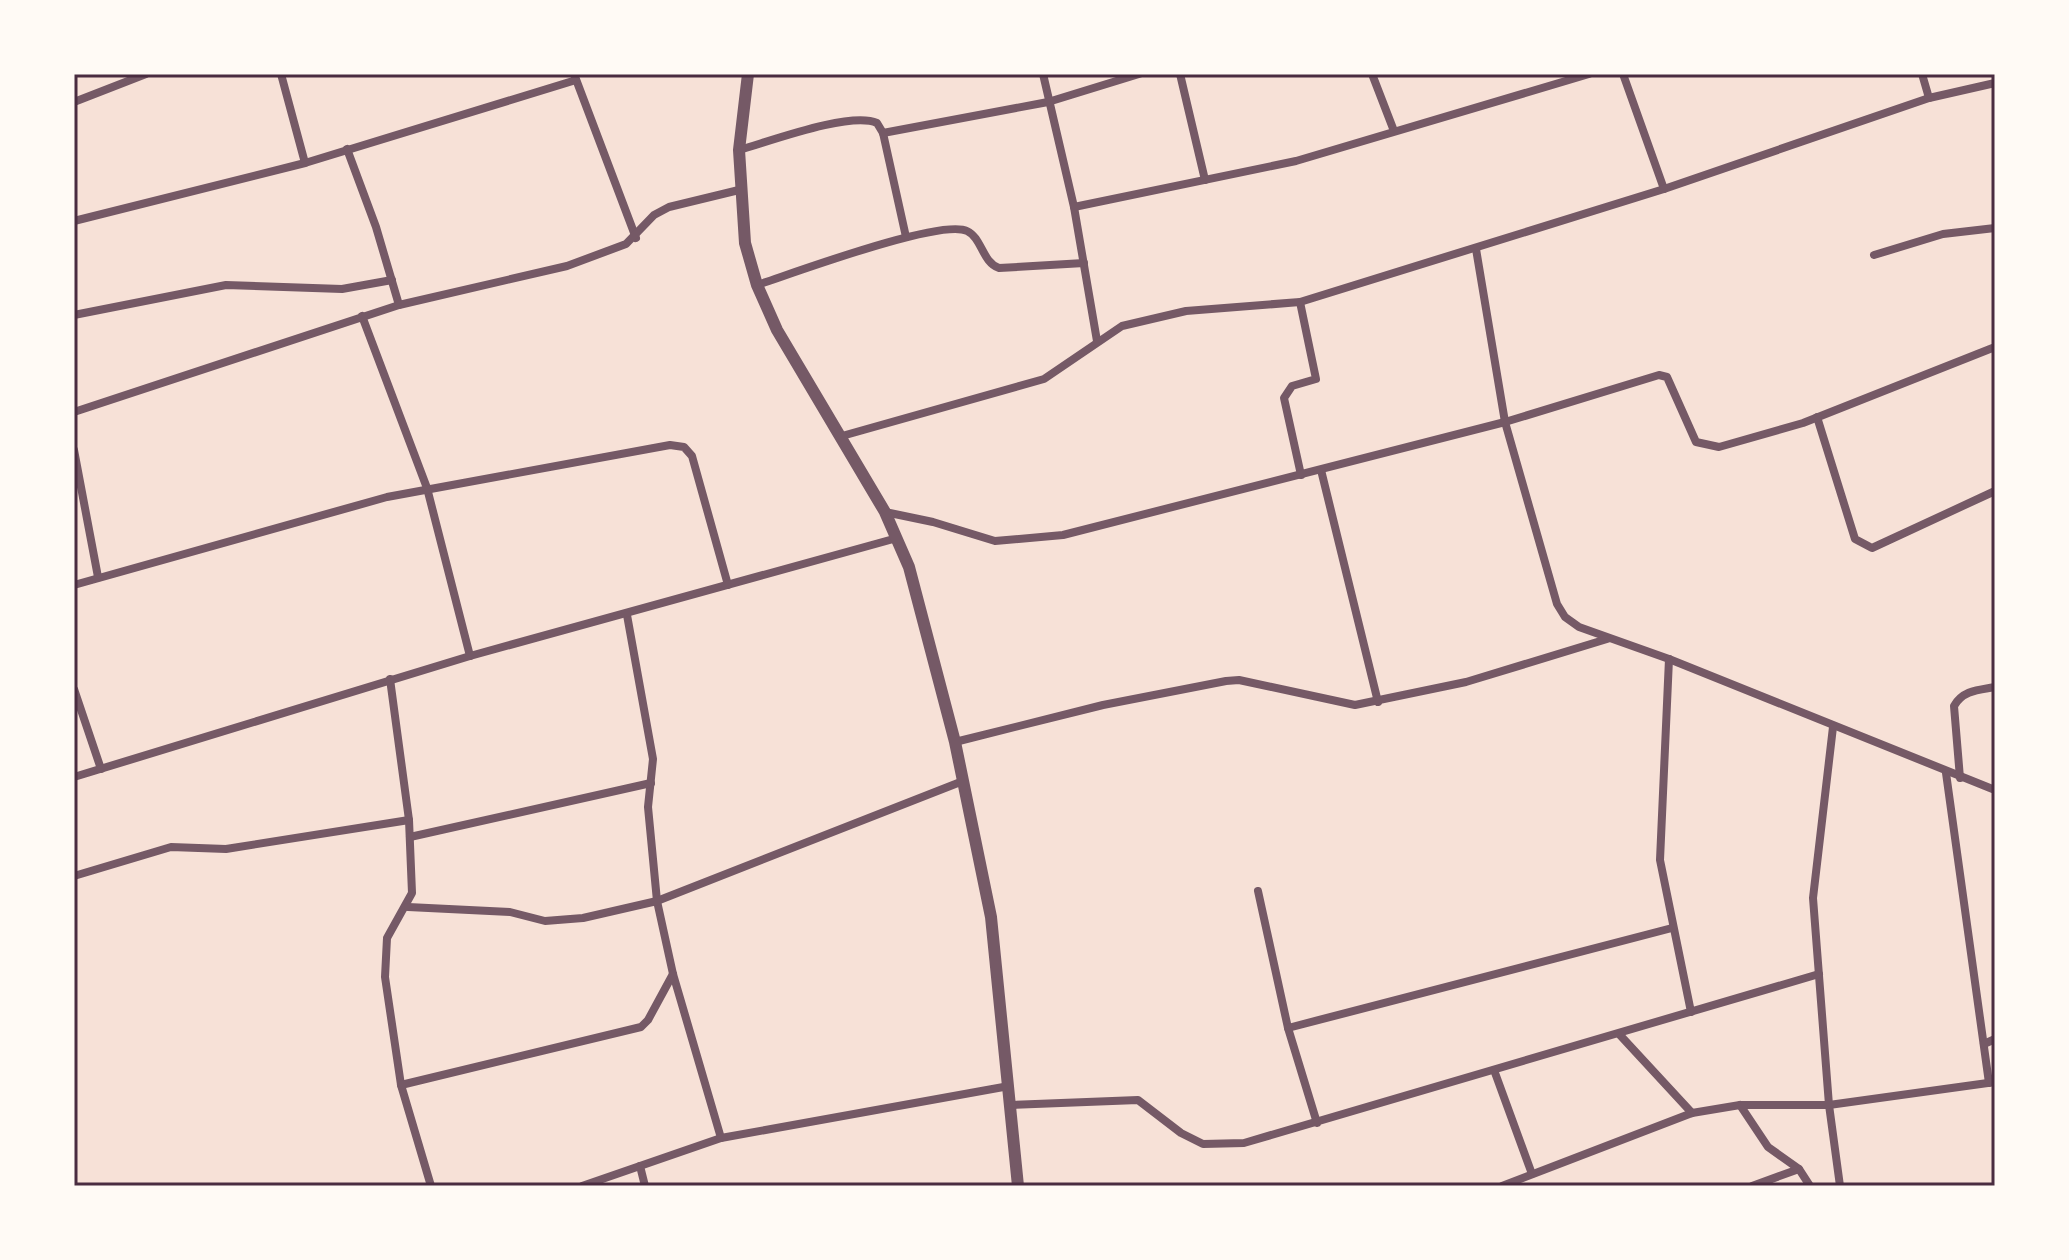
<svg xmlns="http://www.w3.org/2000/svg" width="2069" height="1260" viewBox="0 0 2069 1260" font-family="'PT Sans',sans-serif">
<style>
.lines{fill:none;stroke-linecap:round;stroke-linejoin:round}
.minor{stroke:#755966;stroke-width:8}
.tertiary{stroke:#755966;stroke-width:12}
.neatline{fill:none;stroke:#4a2c40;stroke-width:3}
</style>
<rect width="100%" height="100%" fill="#f7e1d7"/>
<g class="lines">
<g class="minor">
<path d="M 281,74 L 305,163"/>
<path d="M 574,74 L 636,238"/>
<path d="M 1043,74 L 1074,207 L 1097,341"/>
<path d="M 1180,74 L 1205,180"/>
<path d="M 1372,74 L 1394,131"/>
<path d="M 1623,74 L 1664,189"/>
<path d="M 1922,74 L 1929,98"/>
<path d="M 74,102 L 146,74"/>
<path d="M 883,133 L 1048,102 L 1139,74"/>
<path d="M 347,149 L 376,227 L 399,305"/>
<path d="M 739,150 C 768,142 850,111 877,123 L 883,133 L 906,237"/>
<path d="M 1074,207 L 1296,161 L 1589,74"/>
<path d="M 74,221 L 305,163 L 576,80"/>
<path d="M 1476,249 L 1505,422 L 1557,604 L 1565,617 L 1579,627 L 1669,659 L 1995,790"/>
<path d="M 1874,255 L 1943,234 L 1995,228"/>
<path d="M 757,285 C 791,274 941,218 967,231 C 982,238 982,262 999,268 L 1084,263"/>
<path d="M 1300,302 L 1316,379 L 1292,386 L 1284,398 L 1301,475"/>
<path d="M 74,315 L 226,285 L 342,289 L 392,280"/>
<path d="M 362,316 L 427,488 L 470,656"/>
<path d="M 74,412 L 399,305 L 567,266 L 626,244 L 654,215 L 669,207 L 739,190"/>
<path d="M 1817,417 L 1855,539 L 1872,548 L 1995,491"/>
<path d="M 842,436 L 1044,379 L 1122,326 L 1186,311 L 1300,302 L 1664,189 L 1929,98 L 1995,83"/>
<path d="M 74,450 L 98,577"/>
<path d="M 1321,470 L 1378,702"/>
<path d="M 885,512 L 933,522 L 995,541 L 1063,535 L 1505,422 L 1659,375 L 1667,377 L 1696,442 L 1719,447 L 1803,423 L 1995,347"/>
<path d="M 74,585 L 387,497 L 670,445 L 684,447 L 692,456 L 728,585"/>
<path d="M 627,615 L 653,759 L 648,807 L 657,901 L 673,974 L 721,1138"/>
<path d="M 1669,659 L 1660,860 L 1691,1012"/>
<path d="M 390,679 L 409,820 L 412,893 L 387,938 L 385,977 L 401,1085 L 431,1186"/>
<path d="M 74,689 L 101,769"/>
<path d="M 1833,727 L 1813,898 L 1829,1105 L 1840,1186"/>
<path d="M 955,742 L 1103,705 L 1226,681 L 1239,680 L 1355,705 L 1466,682 L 1607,639"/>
<path d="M 1946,773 L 1989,1083"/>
<path d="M 74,777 L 470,656 L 897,538"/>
<path d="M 1960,778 L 1954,706 C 1963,690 1979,690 1995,687"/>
<path d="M 410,837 L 651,783"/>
<path d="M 74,876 L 171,847 L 226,849 L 409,820"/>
<path d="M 1258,891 L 1288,1028 L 1317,1123"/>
<path d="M 408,907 L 510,912 L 545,921 L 583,918 L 657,901 L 963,781"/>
<path d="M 1288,1028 L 1672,928"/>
<path d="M 1619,1034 L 1692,1113"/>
<path d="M 1984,1044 L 1995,1039"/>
<path d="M 1494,1070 L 1532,1174"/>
<path d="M 401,1085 L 641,1027 L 648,1020 L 673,974"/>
<path d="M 1010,1105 L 1138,1100 L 1181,1133 L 1203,1144 L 1244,1143 L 1819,974"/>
<path d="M 1740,1105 L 1768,1147 L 1799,1169 L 1810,1186"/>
<path d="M 640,1166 L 645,1186"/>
<path d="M 582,1186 L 721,1138 L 1009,1086"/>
<path d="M 1502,1186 L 1692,1113 L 1740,1105 L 1829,1105 L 1995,1082"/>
<path d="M 1752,1186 L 1799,1169"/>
</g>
<path class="tertiary" d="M 748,74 L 739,150 L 745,243 L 757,285 L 777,330 L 885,512 L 909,567 L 955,742 L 991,917 L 1018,1186"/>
</g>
<rect width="2069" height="1260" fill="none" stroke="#fffaf5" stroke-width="152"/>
<rect x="76" y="76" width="1917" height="1108" class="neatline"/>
</svg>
